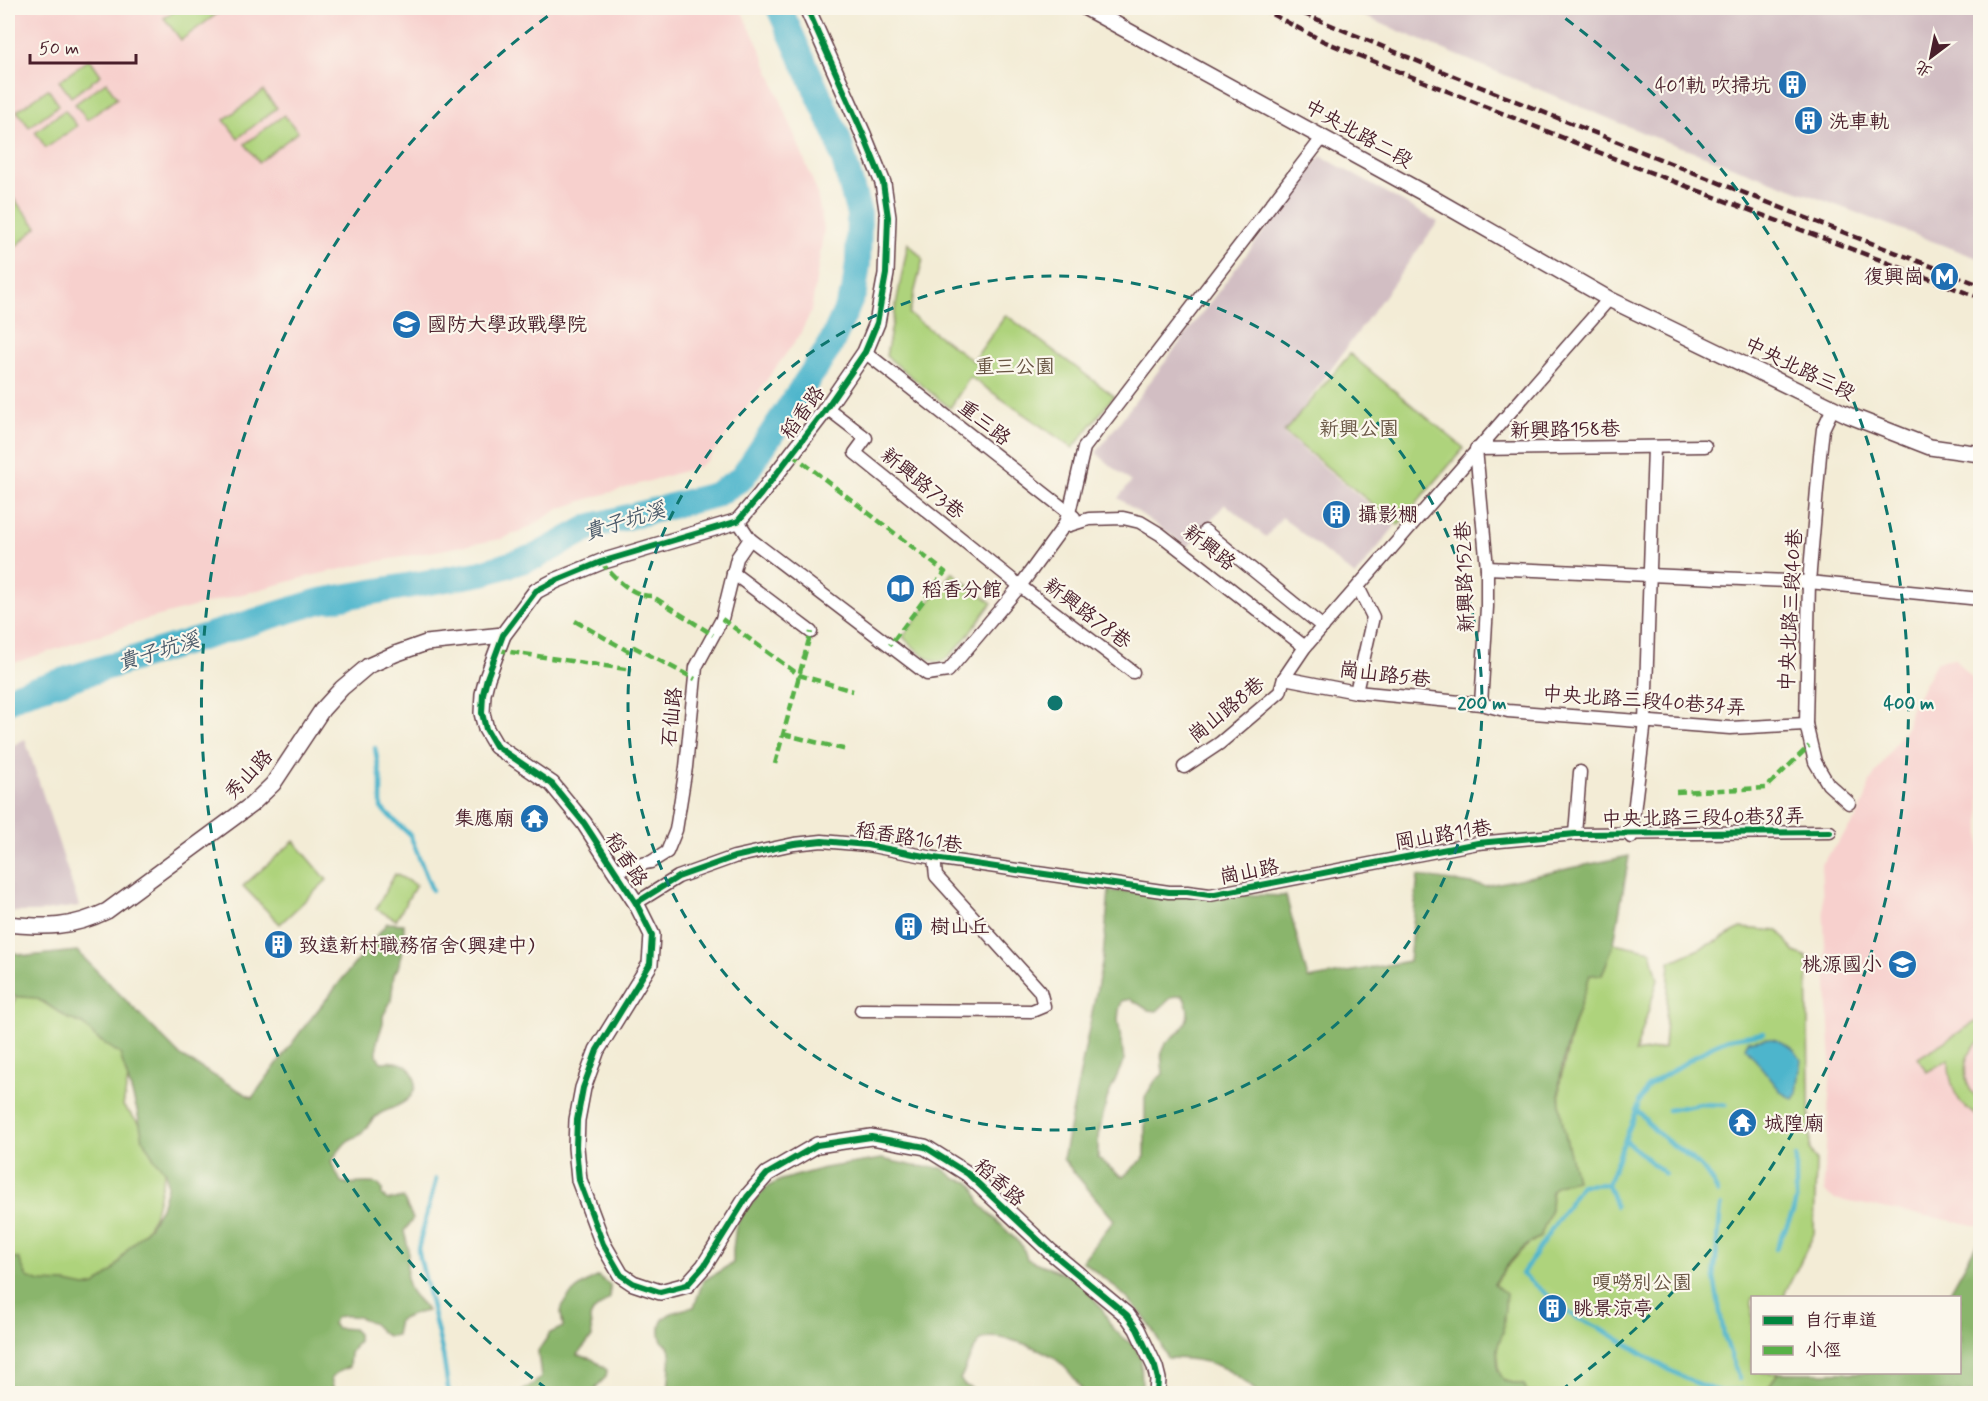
<svg xmlns="http://www.w3.org/2000/svg" width="1988" height="1401" viewBox="0 0 1988 1401" font-family="Mynerve,'LXGW WenKai TC',sans-serif">
<style>
.built{fill:#f7d0cd}
.industrial{fill:#d2bec3}
.green{fill:#aed37c;stroke:#7c7954;stroke-width:1.5}
.forest{fill:#8ab56c;stroke:#6a6a4c;stroke-width:1.5;fill-rule:evenodd}
.water{fill:#4db5cc;stroke:#4c6a7c;stroke-width:1.5}
.lines{fill:none;stroke-linecap:round;stroke-linejoin:round}
.stream{stroke:#4db5cc;stroke-width:4.5}
.river{stroke:#4db5cc;stroke-width:26}
.minor-casing{stroke:#633e45;stroke-width:15}
.tertiary-casing{stroke:#633e45;stroke-width:18}
.minor{stroke:#fff;stroke-width:12}
.tertiary{stroke:#fff;stroke-width:15}
.rail{stroke:#4a1f2b;stroke-width:4.5;stroke-dasharray:9 4.5;stroke-linecap:butt}
.quiet{stroke:#57b146;stroke-width:4.5;stroke-dasharray:9 4.5;stroke-linecap:butt}
.cycleway-casing{stroke:#fbf7ec;stroke-width:10}
.cycleway{stroke:#00873e;stroke-width:6}
.ring{fill:none;stroke:#0f766e;stroke-width:3;stroke-dasharray:10 8}
.labels{text-anchor:middle;stroke-width:4.5;stroke-linejoin:round;paint-order:stroke}
.poi-label{font-size:20px;fill:#4a1f2b;stroke:#fbf7ec;text-anchor:start}
.street-label{font-size:20px;fill:#4a1f2b;stroke:#fbf7ec}
.park-label{font-size:20px;fill:#685543;stroke:#fbf7ec}
.water-label{font-size:21px;font-style:italic;fill:#4b5b6b;stroke:#fbf7ec}
.centre{fill:#0f766e;stroke:#fbf7ec;stroke-width:3}
.ring-label{font-size:18px;text-anchor:middle;font-weight:bold;fill:#0f766e;stroke:#fbf7ec;stroke-width:4.5;stroke-linejoin:round;paint-order:stroke}
</style>
<rect width="100%" height="100%" fill="#fbf7ec"/>
<filter id="ink" filterUnits="userSpaceOnUse"><feTurbulence type="fractalNoise" baseFrequency=".0167" numOctaves="2"/><feDisplacementMap in="SourceGraphic" scale="12" xChannelSelector="R" yChannelSelector="G"/><feConvolveMatrix kernelMatrix="1 2 1 2 8 2 1 2 1" color-interpolation-filters="sRGB"/></filter>
<filter id="wash" filterUnits="userSpaceOnUse"><feTurbulence type="fractalNoise" baseFrequency=".008" numOctaves="4" result="noise"/><feDisplacementMap in="SourceGraphic" scale="24" xChannelSelector="R" yChannelSelector="G"/><feGaussianBlur stdDeviation="1.35" result="paint"/><feColorMatrix in="noise" values="0 0 0 0 0 0 0 0 0 0 0 0 0 0 0 0 0 1.4 0 .05"/><feComposite in="paint" operator="in"/></filter>
<g filter="url(#wash)">
<rect width="100%" height="100%" fill="#f3ecd6"/>
<g class="built">
<path d="M 8,8 L 740,8 L 761,51 L 816,189 L 824,229 L 811,312 L 799,336 L 708,460 L 698,467 L 591,498 L 559,509 L 528,528 L 501,539 L 369,563 L 310,576 L 148,619 L 8,665 Z"/>
<path d="M 1955,658 L 1980,687 L 1980,1226 L 1834,1199 L 1825,1192 L 1824,1181 L 1831,1064 L 1821,864 L 1856,819 L 1865,800 L 1870,782 L 1907,726 L 1910,710 L 1937,661 Z"/>
</g>
<g class="industrial">
<path d="M 1344,8 L 1980,8 L 1980,259 L 1646,134 Z"/>
<path d="M 1321,156 L 1438,222 L 1284,434 L 1395,526 L 1355,576 L 1282,517 L 1266,537 L 1225,504 L 1188,547 L 1118,498 L 1131,482 L 1096,453 Z"/>
<path d="M 25,739 L 58,841 L 79,906 L 38,912 L 8,912 L 8,748 Z"/>
</g>
<g class="green">
<path d="M 179,8 L 225,8 L 181,40 L 164,18 Z"/>
<path d="M 90,59 L 101,75 L 71,97 L 59,81 Z"/>
<path d="M 106,82 L 117,98 L 87,120 L 75,104 Z"/>
<path d="M 48,89 L 59,105 L 29,127 L 17,111 Z"/>
<path d="M 263,91 L 277,108 L 238,138 L 224,120 Z"/>
<path d="M 65,110 L 77,126 L 46,148 L 35,132 Z"/>
<path d="M 284,115 L 298,132 L 259,162 L 245,144 Z"/>
<path d="M 8,192 L 37,227 L 8,254 Z"/>
<path d="M 908,243 L 923,259 L 909,314 L 973,361 L 1006,315 L 1114,396 L 1073,448 L 970,377 L 950,408 L 886,356 Z"/>
<path d="M 1350,354 L 1464,448 L 1398,525 L 1284,432 Z"/>
<path d="M 952,572 L 992,603 C 982,615 952,662 938,662 C 928,661 910,644 903,637 Z"/>
<path d="M 294,841 L 327,880 L 280,924 L 243,886 Z"/>
<path d="M 395,874 L 416,885 L 396,920 L 376,909 Z"/>
<path d="M 1740,928 L 1779,931 L 1794,952 L 1807,957 L 1810,1149 L 1816,1161 L 1814,1234 L 1785,1293 L 1785,1297 L 1752,1298 L 1752,1372 L 1778,1373 L 1764,1393 L 1527,1393 C 1523,1380 1509,1386 1500,1377 L 1497,1348 L 1503,1332 L 1494,1285 C 1507,1266 1519,1248 1540,1237 L 1551,1209 L 1552,1190 L 1558,1185 L 1560,1082 L 1571,1034 L 1590,974 L 1602,975 L 1614,943 L 1651,951 L 1658,980 L 1635,1053 L 1664,1048 L 1670,962 L 1719,940 Z"/>
<path d="M 27,976 L 80,993 L 98,1040 L 132,1057 L 123,1106 L 141,1125 L 167,1162 L 154,1217 L 120,1272 L 8,1394 L 8,1003 L 13,1003 Z"/>
<path d="M 1980,1019 L 1980,1041 C 1960,1056 1961,1085 1980,1101 L 1980,1117 C 1957,1107 1948,1084 1949,1059 L 1927,1072 L 1918,1058 Z"/>
</g>
<g class="forest">
<path d="M 1629,856 L 1614,943 L 1602,975 L 1590,975 C 1580,1007 1559,1060 1559,1092 C 1560,1121 1570,1151 1576,1180 L 1558,1185 L 1552,1190 L 1551,1209 L 1540,1237 C 1519,1248 1507,1265 1494,1284 L 1506,1294 L 1503,1332 L 1497,1348 L 1498,1370 L 1504,1381 L 1524,1385 L 1527,1393 L 1258,1393 C 1229,1365 1206,1358 1167,1358 C 1147,1310 1122,1292 1082,1261 L 1114,1220 L 1063,1159 L 1103,958 L 1109,891 L 1286,896 L 1308,979 L 1409,961 L 1418,876 L 1485,886 ZM 1182,995 C 1190,1006 1190,1019 1181,1030 C 1176,1036 1167,1040 1164,1046 C 1159,1054 1163,1066 1163,1074 L 1155,1081 L 1145,1097 L 1145,1157 L 1123,1177 C 1113,1172 1107,1164 1098,1158 L 1098,1136 L 1107,1099 L 1124,1060 L 1118,1020 L 1119,1010 L 1122,1001 L 1131,999 L 1148,1010 L 1157,1011 L 1172,997 Z"/>
<path d="M 387,923 L 404,924 L 403,948 L 398,968 L 394,974 L 391,1001 L 383,1016 L 383,1023 L 377,1042 L 377,1056 L 381,1062 C 385,1062 391,1061 395,1062 C 413,1064 421,1083 410,1097 C 402,1106 391,1108 381,1113 C 372,1118 368,1126 362,1133 C 358,1138 354,1137 349,1140 C 342,1145 336,1155 331,1162 L 341,1182 C 350,1186 366,1181 378,1184 L 382,1189 L 382,1196 L 388,1200 L 403,1198 L 413,1219 L 404,1231 C 405,1237 408,1244 408,1250 C 408,1263 404,1275 409,1288 C 413,1297 422,1302 427,1311 L 413,1314 L 399,1320 L 396,1335 C 383,1339 381,1330 372,1323 C 362,1317 345,1313 335,1318 L 333,1324 L 337,1328 L 353,1329 L 358,1334 L 358,1341 L 350,1353 L 349,1367 L 336,1373 L 331,1378 L 334,1391 L 331,1393 L 8,1393 L 8,1256 L 19,1259 L 27,1277 L 40,1282 L 66,1283 L 85,1287 L 95,1285 L 113,1271 L 127,1250 L 149,1227 L 161,1208 L 167,1187 L 166,1172 L 155,1160 L 143,1140 L 137,1110 L 120,1054 L 95,1037 L 83,1024 L 69,1019 L 43,1002 L 35,998 L 8,996 L 8,951 L 28,956 L 77,951 L 182,1057 L 252,1098 L 301,1031 Z"/>
<path d="M 882,1159 L 914,1166 L 942,1168 L 956,1179 L 969,1182 L 974,1187 L 981,1205 L 1023,1247 L 1027,1259 L 1077,1279 L 1101,1307 L 1113,1329 L 1135,1347 L 1141,1359 L 1142,1387 L 1145,1393 L 1079,1393 L 1081,1388 C 1074,1377 1064,1365 1053,1357 C 1040,1348 997,1332 983,1339 C 972,1345 967,1368 960,1379 L 964,1385 L 982,1393 L 668,1393 L 671,1353 L 668,1346 L 662,1342 C 653,1316 672,1311 694,1307 L 703,1281 L 733,1263 L 733,1249 L 736,1226 L 743,1213 L 767,1187 L 781,1180 L 824,1168 Z"/>
<path d="M 1980,1238 L 1980,1393 L 1764,1393 L 1778,1373 L 1960,1372 L 1960,1298 L 1947,1297 Z"/>
<path d="M 598,1276 L 610,1285 L 610,1298 L 593,1312 L 590,1318 L 592,1337 L 577,1355 L 592,1359 L 607,1370 L 606,1377 L 596,1387 L 597,1393 L 520,1393 L 541,1378 L 538,1351 L 550,1333 L 563,1327 C 563,1323 561,1317 561,1312 C 563,1295 585,1283 598,1276 Z"/>
</g>
<path class="water" d="M 1767,1038 C 1781,1040 1794,1046 1801,1060 L 1797,1093 L 1793,1099 L 1782,1093 L 1745,1047 L 1748,1041 Z"/>
<g class="lines">
<g class="stream">
<path d="M 829,348 L 833,351 L 835,350"/>
<path d="M 375,748 L 381,781 L 381,808 L 410,835 L 432,890"/>
<path d="M 1639,1102 L 1648,1086 L 1712,1046 L 1728,1039 L 1764,1033"/>
<path d="M 1636,1110 C 1645,1117 1650,1127 1659,1134 C 1683,1155 1704,1161 1718,1193"/>
<path d="M 1668,1110 L 1700,1104 L 1726,1105"/>
<path d="M 1625,1140 L 1665,1174"/>
<path d="M 436,1179 L 418,1249 L 443,1355 L 449,1394"/>
<path d="M 1608,1184 L 1616,1206"/>
<path d="M 1721,1206 L 1714,1278 L 1724,1335 L 1739,1379"/>
<path d="M 1776,1249 L 1793,1212 L 1796,1200 L 1796,1157"/>
<path d="M 1552,1299 L 1522,1274 L 1581,1185 L 1608,1184 L 1638,1106"/>
<path d="M 1559,1306 C 1571,1317 1585,1321 1599,1328 C 1640,1350 1672,1377 1718,1391 L 1725,1392 L 1742,1390"/>
</g>
<path class="river" d="M 8,701 L 20,694 L 320,601 L 482,573 L 537,556 L 592,526 L 715,495 L 742,478 L 830,346 L 854,292 L 858,263 L 859,214 L 838,138 L 779,8"/>
</g>
</g>
<g filter="url(#ink)">
<g class="lines">
<defs>
<g id="minor">
<path d="M 865,352 L 1074,517"/>
<path d="M 827,408 L 866,438 L 855,453 L 1020,586 L 1133,672"/>
<path d="M 1833,408 L 1823,429 L 1820,455 L 1809,582 L 1806,724 L 1815,762 L 1828,784 L 1849,803"/>
<path d="M 738,521 L 750,539 L 927,674 L 948,671 L 1020,586 L 1063,527 L 1089,519 L 1123,518 L 1140,522 L 1160,534 L 1305,647"/>
<path d="M 1063,527 L 1069,513 L 1084,448 L 1323,137"/>
<path d="M 1205,531 L 1323,627"/>
<path d="M 1487,568 L 1809,582 L 1980,599"/>
<path d="M 733,573 L 811,632"/>
<path d="M 1284,678 L 1356,692 L 1481,704 L 1508,711 L 1730,728 L 1806,724"/>
<path d="M 1356,692 L 1373,617 L 1358,587"/>
<path d="M 1481,704 L 1487,607 L 1487,568 L 1476,449 L 1705,446"/>
<path d="M 1184,767 L 1220,743 L 1280,692 L 1284,678 L 1305,647 L 1609,299"/>
<path d="M 1575,834 L 1580,772"/>
<path d="M 1631,837 L 1645,721 L 1654,447"/>
<path d="M 613,870 L 651,862 L 667,852 L 676,830 L 686,767 L 696,667 L 722,619 L 737,558 L 750,539"/>
<path d="M 636,903 L 678,877 L 734,857 L 794,844 L 822,841 L 867,845 L 934,858 L 1169,892 L 1187,892 L 1210,895 L 1478,843 L 1575,834 L 1830,832"/>
<path d="M 861,1010 L 1032,1011 L 1044,1006 L 1040,991 L 936,876 L 934,858"/>
</g>
<g id="tertiary">
<path d="M 807,8 L 863,134 L 883,183 L 888,217 L 886,274 L 877,323 L 865,352 L 823,413 L 761,494 L 738,521 L 601,562 L 555,581 L 536,591 L 503,635 L 487,678 L 483,694 L 482,713 L 486,729 L 496,746 L 552,784 L 584,823 L 636,903 L 652,935 L 650,964 L 597,1050 L 583,1088 L 577,1120 L 576,1147 L 579,1180 L 603,1244 L 621,1275 L 633,1283 L 660,1292 L 687,1285 L 704,1266 L 747,1197 L 767,1174 L 817,1145 L 871,1137 L 925,1147 L 968,1174 L 1051,1252 L 1127,1315 L 1137,1329 L 1155,1367 L 1158,1379 L 1157,1394"/>
<path d="M 1086,8 L 1429,196 L 1609,299 L 1848,415 L 1930,447 L 1980,454"/>
<path d="M 8,924 C 46,928 72,928 107,911 L 251,805 L 273,784 L 322,710 L 342,688 L 368,666 L 395,654 L 426,643 L 503,635"/>
</g>
</defs>
<use href="#minor" class="minor-casing"/>
<use href="#tertiary" class="tertiary-casing"/>
<use href="#minor" class="minor"/>
<use href="#tertiary" class="tertiary"/>
<g class="rail">
<path d="M 1260,8 L 1323,41 L 1623,162 L 1980,298"/>
<path d="M 1290,8 L 1446,73 L 1814,221 L 1980,285"/>
</g>
<g class="quiet">
<path d="M 792,454 L 945,572 L 890,645"/>
<path d="M 601,562 C 614,577 631,596 652,596 L 713,635"/>
<path d="M 722,619 L 799,675 L 853,691"/>
<path d="M 575,621 L 628,651 L 634,647 L 695,679"/>
<path d="M 497,650 L 632,670"/>
<path d="M 783,734 L 847,750"/>
<path d="M 775,764 L 811,632"/>
<path d="M 1676,792 L 1766,788 L 1809,746"/>
</g>
<defs>
<g id="cycleway">
<path d="M 807,8 L 863,134 L 883,183 L 888,217 L 886,274 L 877,323 L 865,352 L 823,413 L 761,494 L 738,521 L 601,562 L 555,581 L 536,591 L 503,635 L 487,678 L 483,694 L 482,713 L 486,729 L 496,746 L 552,784 L 584,823 L 636,903 L 652,935 L 650,964 L 597,1050 L 583,1088 L 577,1120 L 576,1147 L 579,1180 L 603,1244 L 621,1275 L 633,1283 L 660,1292 L 687,1285 L 704,1266 L 747,1197 L 767,1174 L 817,1145 L 871,1137 L 925,1147 L 968,1174 L 1051,1252 L 1127,1315 L 1137,1329 L 1155,1367 L 1158,1379 L 1157,1394"/>
<path d="M 636,903 L 678,877 L 734,857 L 794,844 L 822,841 L 867,845 L 934,858 L 1169,892 L 1187,892 L 1210,895 L 1478,843 L 1575,834 L 1830,832"/>
</g>
</defs>
<use href="#cycleway" class="cycleway-casing"/>
<use href="#cycleway" class="cycleway"/>
</g>
</g>
<g class="ring">
<circle cx="1055" cy="703" r="427"/>
<path d="M547 1389A854 854 0 0 1 559 8M1551 8A854 854 0 0 1 1563 1389"/>
</g>
<defs>
<symbol id="building-disc" viewBox="-11 -11 22 22"><circle r="9.5" fill="#1f6fb2" stroke="#fbf7ec"/><path d="M-4-6H4V6H1V3H-1V6H-4ZM-2.5-4.3h1.7v1.8h-1.7ZM.8-4.3h1.7v1.8H.8ZM-2.5-1h1.7V.8h-1.7ZM.8-1h1.7V.8H.8Z" fill="#fff"/></symbol>
<symbol id="metro-disc" viewBox="-11 -11 22 22"><circle r="9.5" fill="#1f6fb2" stroke="#fbf7ec"/><path d="M-5.5 5V-5H-3L0 0L3-5H5.5V5H3V-.5L0 4L-3-.5V5Z" fill="#fff"/></symbol>
<symbol id="university-disc" viewBox="-11 -11 22 22"><circle r="9.5" fill="#1f6fb2" stroke="#fbf7ec"/><path d="M0-5L7-2L0 1L-7-2ZM-4 1L0 2.5L4 1V4Q0 6-4 4Z" fill="#fff"/></symbol>
<symbol id="library-disc" viewBox="-11 -11 22 22"><circle r="9.5" fill="#1f6fb2" stroke="#fbf7ec"/><path d="M-6-4Q-3-5.5-.7-3.5V5Q-3 3-6 4ZM6-4Q3-5.5 .7-3.5V5Q3 3 6 4Z" fill="#fff"/></symbol>
<symbol id="temple-disc" viewBox="-11 -11 22 22"><circle r="9.5" fill="#1f6fb2" stroke="#fbf7ec"/><path d="M0-6L5-2H3V0L6.5 2.5H4V6H1.5V3h-3V6H-4V2.5H-6.5L-3 0V-2H-5Z" fill="#fff"/></symbol>
<symbol id="school-disc" viewBox="-11 -11 22 22"><circle r="9.5" fill="#1f6fb2" stroke="#fbf7ec"/><path d="M0-5L7-2L0 1L-7-2ZM-4 1L0 2.5L4 1V4Q0 6-4 4Z" fill="#fff"/></symbol>
</defs>
<g fill-rule="evenodd">
<use href="#building-disc" x="1776" y="68" width="33" height="33"/>
<use href="#building-disc" x="1792" y="104" width="33" height="33"/>
<use href="#metro-disc" x="1928" y="260" width="33" height="33"/>
<use href="#university-disc" x="390" y="308" width="33" height="33"/>
<use href="#building-disc" x="1320" y="498" width="33" height="33"/>
<use href="#library-disc" x="884" y="572" width="33" height="33"/>
<use href="#temple-disc" x="518" y="802" width="33" height="33"/>
<use href="#building-disc" x="892" y="910" width="33" height="33"/>
<use href="#building-disc" x="262" y="928" width="33" height="33"/>
<use href="#school-disc" x="1886" y="948" width="33" height="33"/>
<use href="#temple-disc" x="1726" y="1106" width="33" height="33"/>
<use href="#building-disc" x="1536" y="1292" width="33" height="33"/>
</g>
<g class="labels">
<g class="poi-label">
<text x="1771" y="92" text-anchor="end">401軌 吹掃坑</text>
<text x="1829" y="128">洗車軌</text>
<text x="1924" y="283" text-anchor="end">復興崗</text>
<text x="427" y="331">國防大學政戰學院</text>
<text x="1358" y="521">攝影棚</text>
<text x="922" y="596">稻香分館</text>
<text x="514" y="825" text-anchor="end">集應廟</text>
<text x="930" y="933">樹山丘</text>
<text x="299" y="952">致遠新村職務宿舍(興建中)</text>
<text x="1882" y="971" text-anchor="end">桃源國小</text>
<text x="1764" y="1130">城隍廟</text>
<text x="1573" y="1315">眺景涼亭</text>
</g>
<g class="street-label">
<text transform="translate(1359 133) rotate(29)" y="7">中央北路二段</text>
<text transform="translate(1800 368) rotate(26)" y="7">中央北路三段</text>
<text transform="translate(802 412) rotate(-54)" y="7">稻香路</text>
<text transform="translate(985 422) rotate(38)" y="7">重三路</text>
<text transform="translate(1565 429) rotate(-1)" y="7">新興路158巷</text>
<text transform="translate(923 483) rotate(39)" y="7">新興路73巷</text>
<text transform="translate(1210 547) rotate(38)" y="7">新興路</text>
<text transform="translate(1464 577) rotate(-92)" y="7">新興路152巷</text>
<text transform="translate(1790 610) rotate(-87)" y="7">中央北路三段40巷</text>
<text transform="translate(1088 613) rotate(37)" y="7">新興路78巷</text>
<text transform="translate(1385 674) rotate(7)" y="7">崗山路5巷</text>
<text transform="translate(1644 700) rotate(4)" y="7">中央北路三段40巷34弄</text>
<text transform="translate(1226 709) rotate(-39)" y="7">崗山路8巷</text>
<text transform="translate(671 717) rotate(-84)" y="7">石仙路</text>
<text transform="translate(248 774) rotate(-47)" y="7">秀山路</text>
<text transform="translate(1703 817) rotate(-1)" y="7">中央北路三段40巷38弄</text>
<text transform="translate(1443 834) rotate(-9)" y="7">岡山路11巷</text>
<text transform="translate(909 837) rotate(9)" y="7">稻香路161巷</text>
<text transform="translate(627 859) rotate(57)" y="7">稻香路</text>
<text transform="translate(1249 871) rotate(-11)" y="7">崗山路</text>
<text transform="translate(1000 1182) rotate(42)" y="7">稻香路</text>
</g>
<g class="park-label">
<text x="1015" y="373">重三公園</text>
<text x="1359" y="435">新興公園</text>
<text x="1642" y="1289">嗄嘮別公園</text>
</g>
<g class="water-label">
<text transform="translate(624 521) rotate(-17)" y="7">貴子坑溪</text>
<text transform="translate(158 651) rotate(-17)" y="7">貴子坑溪</text>
</g>
</g>
<circle cx="1055" cy="703" r="9" class="centre"/>
<g class="ring-label">
<text x="1482" y="709">200 m</text>
<text x="1909" y="709">400 m</text>
</g>
<rect width="1988" height="1401" fill="none" stroke="#fbf7ec" stroke-width="30"/>
<rect x="1751" y="1296" width="210" height="78" fill="#fbf7ec" stroke="#b4a19f" stroke-width="1.5"/>
<rect x="1763" y="1316" width="30" height="9" fill="#00873e" stroke="#b4a19f" stroke-width="1.5"/>
<text x="1805" y="1326" font-size="18" fill="#4a1f2b">自行車道</text>
<rect x="1763" y="1346" width="30" height="9" fill="#57b146" stroke="#b4a19f" stroke-width="1.5"/>
<text x="1805" y="1356" font-size="18" fill="#4a1f2b">小徑</text>
<g transform="translate(1931 57) rotate(212)" stroke="#fbf7ec" stroke-width="4.5" paint-order="stroke">
<path d="M0-4.5L10 22L0 15L-10 22Z" fill="#4a1f2b"/>
<text y="-9" font-size="16" font-weight="bold" text-anchor="middle" fill="#4a1f2b">北</text>
</g>
<path d="M30 54v9h106v-9" fill="none" stroke="#4a1f2b" stroke-width="3"/>
<text x="39" y="54" font-size="18" fill="#4a1f2b" stroke="#fbf7ec" stroke-width="4.5" paint-order="stroke">50 m</text>
</svg>
